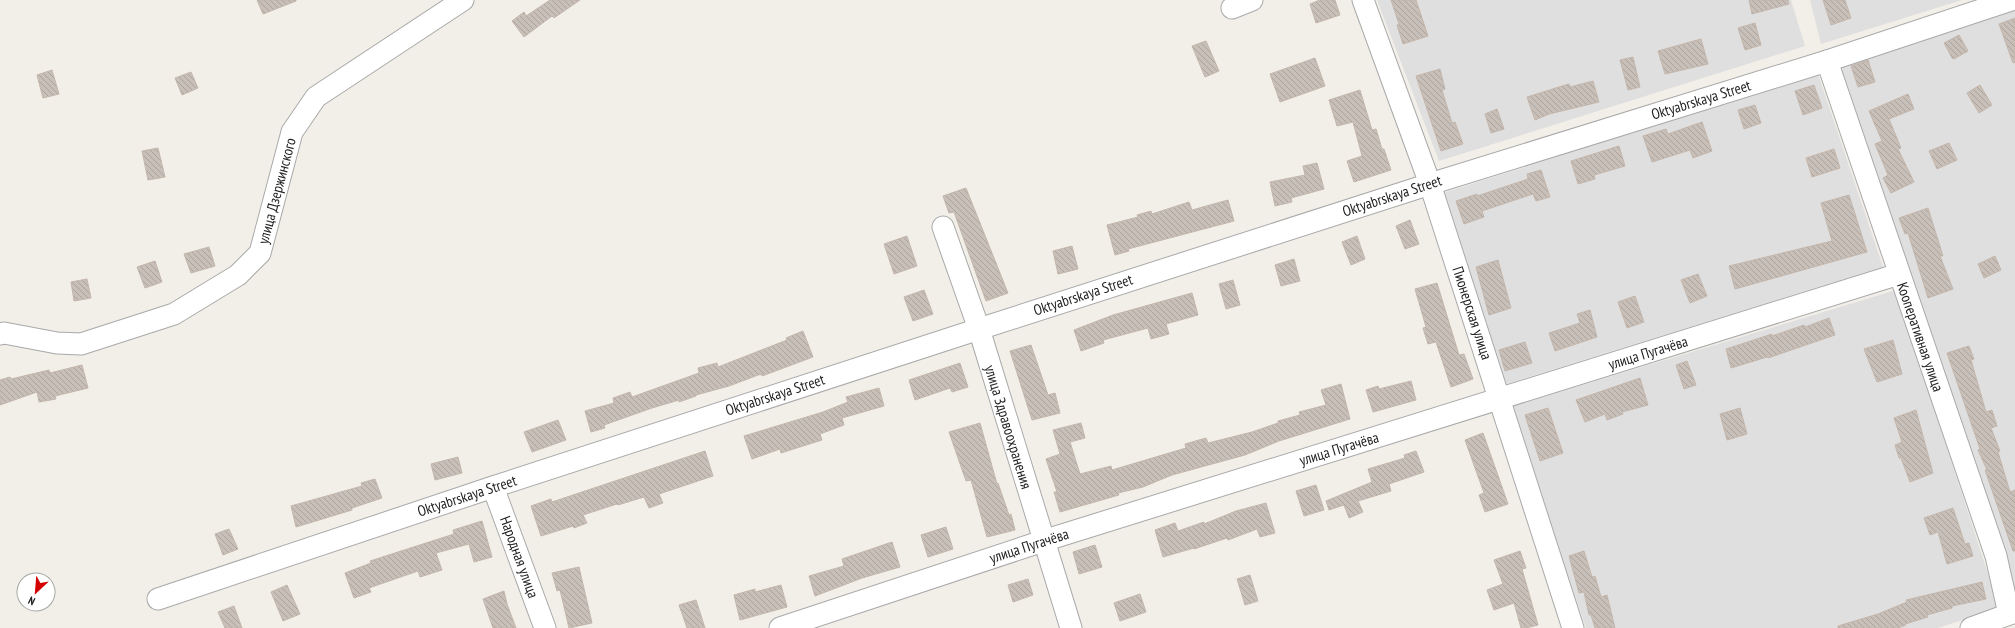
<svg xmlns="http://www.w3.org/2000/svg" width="2015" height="628" viewBox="0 0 2015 628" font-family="'PT Sans Narrow',sans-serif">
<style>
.residential{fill:#e0dfdf}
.building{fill:url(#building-back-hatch);stroke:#c4b6ab}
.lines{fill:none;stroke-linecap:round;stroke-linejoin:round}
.minor-casing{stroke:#a9a9a9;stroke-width:23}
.minor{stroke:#fff;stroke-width:21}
.labels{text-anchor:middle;stroke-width:3;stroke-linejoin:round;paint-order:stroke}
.street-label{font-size:15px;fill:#222;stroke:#fff}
</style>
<defs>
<pattern id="building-back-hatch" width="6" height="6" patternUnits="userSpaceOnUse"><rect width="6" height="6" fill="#c7bfb8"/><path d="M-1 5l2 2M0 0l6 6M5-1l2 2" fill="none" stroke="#aba49e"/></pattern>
</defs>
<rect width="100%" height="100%" fill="#f2efe9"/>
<g class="residential">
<path d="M 1377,0 L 1791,0 L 1805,46 L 1439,161 Z"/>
<path d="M 1810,0 L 1962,0 L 1821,44 Z"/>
<path d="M 2015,6 L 2015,598 L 1839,65 Z"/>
<path d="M 1818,74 L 1883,267 L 1506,384 L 1440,194 Z"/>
<path d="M 1896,290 L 1999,608 L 1938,628 L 1586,628 L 1510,407 Z"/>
</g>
<g class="building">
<path d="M 257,0 L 296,0 L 296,1 L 263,14 Z"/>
<path d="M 550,0 L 580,0 L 554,18 L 552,16 L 524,37 L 512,21 L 524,12 L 526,16 Z"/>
<path d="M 1320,0 L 1335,0 L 1340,15 L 1316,23 L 1310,4 Z"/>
<path d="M 1391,0 L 1416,0 L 1428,36 L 1403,44 L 1397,25 L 1399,24 Z"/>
<path d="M 1749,0 L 1788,0 L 1789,4 L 1752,14 Z"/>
<path d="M 1823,0 L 1845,0 L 1851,18 L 1831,25 Z"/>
<path d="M 2015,18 L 2015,62 L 2013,63 L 1999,24 Z"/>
<path d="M 1755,23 L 1761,45 L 1745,50 L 1738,28 Z"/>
<path d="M 1959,35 L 1968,51 L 1954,59 L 1952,58 L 1944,43 Z"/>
<path d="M 1701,39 L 1708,64 L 1665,74 L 1658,51 Z"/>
<path d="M 1206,41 L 1219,71 L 1205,77 L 1192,46 Z"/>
<path d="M 1633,57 L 1640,87 L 1628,90 L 1620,60 Z"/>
<path d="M 1315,58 L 1325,86 L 1280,102 L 1270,74 Z"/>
<path d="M 1868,60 L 1875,82 L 1858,87 L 1851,66 Z"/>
<path d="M 1440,69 L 1445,89 L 1442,90 L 1452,123 L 1455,122 L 1463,144 L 1441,151 L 1416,76 Z"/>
<path d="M 52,70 L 59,94 L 43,98 L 37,75 Z"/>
<path d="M 191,72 L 198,88 L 182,95 L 175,78 Z"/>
<path d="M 1593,81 L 1599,102 L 1549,114 L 1535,120 L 1527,97 L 1562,86 L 1569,84 L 1570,87 Z"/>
<path d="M 1814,85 L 1822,108 L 1803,115 L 1795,91 Z"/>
<path d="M 1980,85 L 1992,105 L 1979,113 L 1967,93 Z"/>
<path d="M 1360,90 L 1372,130 L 1376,129 L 1382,149 L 1384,149 L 1391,170 L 1354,182 L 1347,161 L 1362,156 L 1353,122 L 1337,126 L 1329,100 Z"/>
<path d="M 1908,94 L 1914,109 L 1889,119 L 1901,148 L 1898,149 L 1914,182 L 1891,193 L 1883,178 L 1888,175 L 1875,144 L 1882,141 L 1869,111 Z"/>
<path d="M 1755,105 L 1761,123 L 1744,129 L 1738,110 Z"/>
<path d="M 1497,109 L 1504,129 L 1491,133 L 1485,114 Z"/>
<path d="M 1702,122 L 1712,151 L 1693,158 L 1690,150 L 1652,162 L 1643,136 L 1666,129 L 1668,134 Z"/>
<path d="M 1949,143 L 1957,160 L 1937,169 L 1929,151 Z"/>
<path d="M 1619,146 L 1625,166 L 1594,175 L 1595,179 L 1578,184 L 1571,161 Z"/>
<path d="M 158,148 L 165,177 L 148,180 L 142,151 Z"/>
<path d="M 1834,149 L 1840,168 L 1812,177 L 1806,158 Z"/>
<path d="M 1317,163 L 1324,189 L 1291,198 L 1292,202 L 1275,206 L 1270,182 L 1305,175 L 1303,166 Z"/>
<path d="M 1541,170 L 1550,197 L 1536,201 L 1533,194 L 1482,211 L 1484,217 L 1464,224 L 1456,201 L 1477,194 L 1477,196 L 1528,179 L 1527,174 Z"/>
<path d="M 966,188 L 1008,293 L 986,301 L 954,212 L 949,213 L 943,196 Z"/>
<path d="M 1849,195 L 1867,252 L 1735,289 L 1729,266 L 1832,241 L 1821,203 Z"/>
<path d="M 1228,200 L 1234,221 L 1128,249 L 1129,251 L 1115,255 L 1107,225 L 1138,217 L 1137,215 L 1151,211 L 1152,214 L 1189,202 L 1192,210 Z"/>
<path d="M 1928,208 L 1943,256 L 1940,256 L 1953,289 L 1928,298 L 1908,233 L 1905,234 L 1899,218 Z"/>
<path d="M 1410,220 L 1419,244 L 1405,249 L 1396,226 Z"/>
<path d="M 907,236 L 917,266 L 894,274 L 884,244 Z"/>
<path d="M 1357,236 L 1365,259 L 1351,265 L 1342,242 Z"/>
<path d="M 1072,246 L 1078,269 L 1058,274 L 1053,251 Z"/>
<path d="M 209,247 L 215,266 L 191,273 L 184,254 Z"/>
<path d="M 1995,256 L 2001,270 L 1984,278 L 1978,264 Z"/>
<path d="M 1294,259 L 1300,281 L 1281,286 L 1275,265 Z"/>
<path d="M 1498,260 L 1511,308 L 1489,315 L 1476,267 Z"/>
<path d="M 155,261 L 162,282 L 145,288 L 137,267 Z"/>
<path d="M 1698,274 L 1707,296 L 1690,303 L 1681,280 Z"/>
<path d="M 87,279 L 91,298 L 74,301 L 71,282 Z"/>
<path d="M 1233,280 L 1240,305 L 1226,309 L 1219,284 Z"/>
<path d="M 1437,283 L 1459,355 L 1464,354 L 1473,379 L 1451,387 L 1436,342 L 1428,344 L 1423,328 L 1426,327 L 1415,289 Z"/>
<path d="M 924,290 L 933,314 L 913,321 L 904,297 Z"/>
<path d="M 1192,293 L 1198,315 L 1166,324 L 1169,334 L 1151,339 L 1148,328 L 1103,340 L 1104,343 L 1081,351 L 1074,330 L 1113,315 Z"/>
<path d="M 1635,296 L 1644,322 L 1627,328 L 1618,302 Z"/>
<path d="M 1590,310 L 1597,337 L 1555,351 L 1549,333 L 1580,323 L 1577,314 Z"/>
<path d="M 1829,318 L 1835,335 L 1768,358 L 1767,357 L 1731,368 L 1726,349 L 1772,334 L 1772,336 L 1804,325 L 1805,327 Z"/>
<path d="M 803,331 L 813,357 L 762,376 L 761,374 L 729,386 L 696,395 L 696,396 L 679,402 L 679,400 L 652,408 L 604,425 L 605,428 L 591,432 L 585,411 L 614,403 L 613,398 L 630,392 L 632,397 L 699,373 L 698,368 L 717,363 L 718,367 L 787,340 L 786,338 Z"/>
<path d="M 1893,340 L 1902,374 L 1877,382 L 1864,349 Z"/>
<path d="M 1525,342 L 1532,363 L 1505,371 L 1499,350 Z"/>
<path d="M 1031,345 L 1048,395 L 1055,393 L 1060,413 L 1032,420 L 1010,351 Z"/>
<path d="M 1969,346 L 1974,359 L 1971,360 L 1986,412 L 1992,410 L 1997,426 L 1991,428 L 2000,451 L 1998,452 L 2010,492 L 2015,490 L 2015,551 L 2013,551 L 1985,470 L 1987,470 L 1978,450 L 1980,449 L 1947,353 Z"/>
<path d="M 1687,361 L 1696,385 L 1684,389 L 1676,365 Z"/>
<path d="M 960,363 L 968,387 L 952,392 L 950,388 L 915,400 L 909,380 Z"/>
<path d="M 82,365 L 88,388 L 55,396 L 56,399 L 39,402 L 37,392 L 0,405 L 0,380 L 10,377 L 11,379 L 49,370 L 50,373 Z"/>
<path d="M 1640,378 L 1648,405 L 1622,412 L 1623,414 L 1607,420 L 1605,414 L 1585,422 L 1576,400 Z"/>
<path d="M 1411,381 L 1416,400 L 1373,412 L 1366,390 L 1378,386 L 1379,389 Z"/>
<path d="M 1341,384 L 1350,419 L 1279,441 L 1245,455 L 1172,475 L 1143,487 L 1118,493 L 1119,495 L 1060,512 L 1054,492 L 1057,492 L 1046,459 L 1060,454 L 1053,430 L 1081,423 L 1085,438 L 1070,442 L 1080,474 L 1111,466 L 1112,470 L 1186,448 L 1185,444 L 1206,438 L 1208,443 L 1252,432 L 1278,423 L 1278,421 L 1300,415 L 1299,412 L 1326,405 L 1321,390 Z"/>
<path d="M 879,388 L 884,406 L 842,418 L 844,425 L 820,434 L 822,440 L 781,453 L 780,449 L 752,459 L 744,436 L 823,412 L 848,402 L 846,397 Z"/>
<path d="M 1548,408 L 1563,453 L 1540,461 L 1525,415 Z"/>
<path d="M 1740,408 L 1747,434 L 1727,440 L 1720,414 Z"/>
<path d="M 1916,410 L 1933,473 L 1910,482 L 1901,458 L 1899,458 L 1895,445 L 1902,442 L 1894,418 Z"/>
<path d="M 558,420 L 566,440 L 532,452 L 524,432 Z"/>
<path d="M 980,423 L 997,484 L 998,483 L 1009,515 L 1011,514 L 1015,530 L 987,537 L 971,480 L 966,481 L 949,432 Z"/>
<path d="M 1483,433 L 1508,504 L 1485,512 L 1479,495 L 1484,493 L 1465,440 Z"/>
<path d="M 705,451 L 713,476 L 659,494 L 663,503 L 649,508 L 644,497 L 618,505 L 617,504 L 583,515 L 587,523 L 574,528 L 573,526 L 541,536 L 531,506 L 551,499 L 552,502 Z"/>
<path d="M 1416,451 L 1424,472 L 1389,484 L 1391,491 L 1358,501 L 1363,512 L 1349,518 L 1344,505 L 1329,510 L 1326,501 L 1372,482 L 1368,469 L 1405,458 L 1404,455 Z"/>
<path d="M 458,457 L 462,473 L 435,480 L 431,464 Z"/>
<path d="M 375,479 L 382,498 L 352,508 L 352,510 L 296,527 L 291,506 L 362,486 L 361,483 Z"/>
<path d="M 1316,485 L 1324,510 L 1304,516 L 1296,491 Z"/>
<path d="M 1266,503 L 1275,533 L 1260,537 L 1257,529 L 1228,540 L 1227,538 L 1194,549 L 1194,548 L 1163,557 L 1155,530 L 1175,523 L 1178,531 L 1204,522 L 1204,524 L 1236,511 Z"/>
<path d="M 1953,508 L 1965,544 L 1969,543 L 1973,556 L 1947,564 L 1938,532 L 1930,535 L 1924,518 Z"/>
<path d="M 482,521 L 492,557 L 474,562 L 469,544 L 436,553 L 442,570 L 420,577 L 418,571 L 369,588 L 371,592 L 354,598 L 345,573 L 371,563 L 370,561 L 454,534 L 453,530 Z"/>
<path d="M 946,527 L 953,549 L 928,557 L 921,535 Z"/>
<path d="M 229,529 L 238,549 L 223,555 L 215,534 Z"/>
<path d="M 892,542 L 900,567 L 862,578 L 815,596 L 809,576 L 844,566 L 842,559 Z"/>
<path d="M 1095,545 L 1102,567 L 1079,574 L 1073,552 Z"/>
<path d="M 1520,551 L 1526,568 L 1522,569 L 1538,625 L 1526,628 L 1521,628 L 1514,603 L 1494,610 L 1487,590 L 1503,584 L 1494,560 Z"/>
<path d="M 1584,551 L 1592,577 L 1595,576 L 1601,597 L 1607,595 L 1615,628 L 1595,628 L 1591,615 L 1589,615 L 1584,592 L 1579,593 L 1569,556 Z"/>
<path d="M 579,567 L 592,623 L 569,628 L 560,590 L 557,591 L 552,573 Z"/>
<path d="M 1250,575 L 1258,601 L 1245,605 L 1237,579 Z"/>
<path d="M 1028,579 L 1033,595 L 1013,602 L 1008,585 Z"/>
<path d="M 1982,582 L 1986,599 L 1952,606 L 1952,608 L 1927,615 L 1928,617 L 1905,624 L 1906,625 L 1898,628 L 1838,628 L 1838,626 L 1878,614 L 1907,602 L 1906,600 Z"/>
<path d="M 287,585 L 300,614 L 283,621 L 271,592 Z"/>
<path d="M 781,585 L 787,607 L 740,620 L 734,595 L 755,589 L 755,592 Z"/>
<path d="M 504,591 L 507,604 L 516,628 L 493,628 L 483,599 Z"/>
<path d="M 1140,594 L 1146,612 L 1120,621 L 1114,603 Z"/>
<path d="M 696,600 L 705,628 L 687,628 L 679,605 Z"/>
<path d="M 234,606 L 242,628 L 225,628 L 218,612 Z"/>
</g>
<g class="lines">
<defs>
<g id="minor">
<path d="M 1363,0 L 1430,184 L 1573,628"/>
<path d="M 1232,8 L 1252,0"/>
<path d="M 1827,61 L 1996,556 L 2009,614"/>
<path d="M 943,227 L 979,329 L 1071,628"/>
<path d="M 0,334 L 4,333 L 57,343 L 81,344 L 174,314 L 238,275 L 260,253 L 292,132 L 316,97 L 463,0"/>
<path d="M 493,487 L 545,628"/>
<path d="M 158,599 L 493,487 L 979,329 L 1430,184 L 1827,61 L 2011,0"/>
<path d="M 780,628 L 1043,541 L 1899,274"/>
<path d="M 1971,628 L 2015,612"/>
</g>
</defs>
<use href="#minor" class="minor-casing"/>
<use href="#minor" class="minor"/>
</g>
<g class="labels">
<g class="street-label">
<text transform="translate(1701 100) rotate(-17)" y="5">Oktyabrskaya Street</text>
<text transform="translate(277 191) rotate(-75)" y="5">улица Дзержинского</text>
<text transform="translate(1392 196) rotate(-18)" y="5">Oktyabrskaya Street</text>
<text transform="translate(1083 295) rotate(-18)" y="5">Oktyabrskaya Street</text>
<text transform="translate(1472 313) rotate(72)" y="5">Пионерская улица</text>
<text transform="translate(1920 337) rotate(71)" y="5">Кооперативная улица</text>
<text transform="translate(1648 353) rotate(-17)" y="5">улица Пугачёва</text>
<text transform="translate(775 395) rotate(-18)" y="5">Oktyabrskaya Street</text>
<text transform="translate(1008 427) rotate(73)" y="5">улица Здравоохранения</text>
<text transform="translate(1339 449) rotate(-17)" y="5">улица Пугачёва</text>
<text transform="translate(467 496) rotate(-18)" y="5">Oktyabrskaya Street</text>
<text transform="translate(1029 546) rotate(-18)" y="5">улица Пугачёва</text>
<text transform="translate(519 557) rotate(70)" y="5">Народная улица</text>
</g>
</g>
<g transform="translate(36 592) rotate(206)"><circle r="19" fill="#ffffff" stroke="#a7a7a7"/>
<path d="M0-3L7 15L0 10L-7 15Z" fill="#d40000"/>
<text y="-6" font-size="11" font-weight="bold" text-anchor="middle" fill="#222222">N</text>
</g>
</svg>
